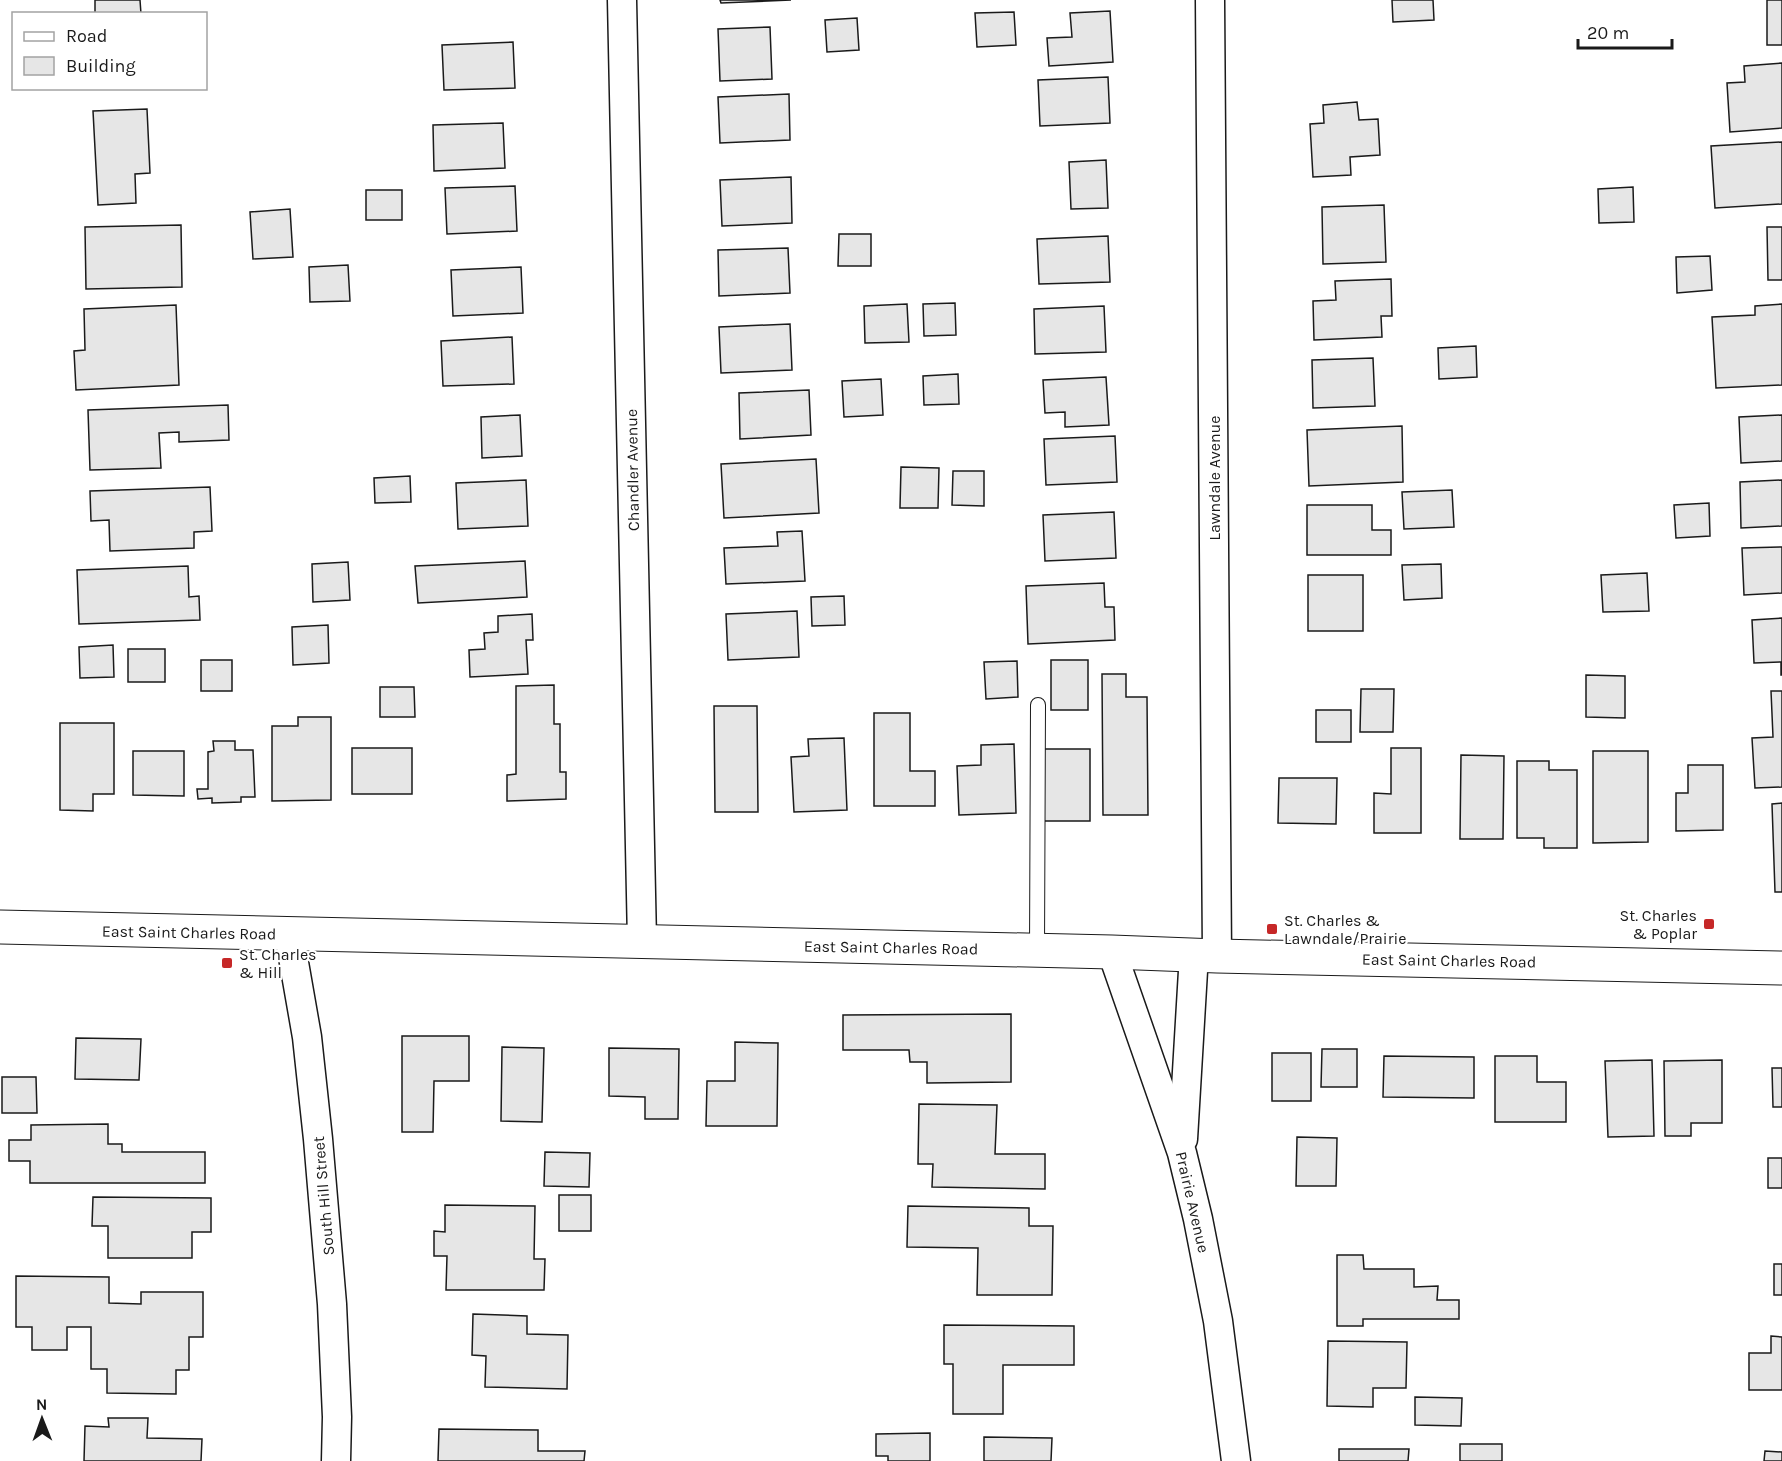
<svg xmlns="http://www.w3.org/2000/svg" width="1782" height="1461" viewBox="0 0 1782 1461" font-family="Karla,sans-serif">
<style>
.building{fill:#e6e6e6;stroke:#1a1a1a;stroke-width:1.5}
.lines{fill:none;stroke-linecap:round;stroke-linejoin:round}
.service-casing{stroke:#1a1a1a;stroke-width:16}
.minor-casing{stroke:#1a1a1a;stroke-width:31}
.secondary-casing{stroke:#1a1a1a;stroke-width:35}
.service{stroke:#fff;stroke-width:14}
.minor{stroke:#fff;stroke-width:28}
.secondary{stroke:#fff;stroke-width:33}
.poi-dot{fill:#c62828;stroke:#fff;stroke-width:2}
.labels{text-anchor:middle;stroke-width:4.5;stroke-linejoin:round;paint-order:stroke}
.street-label{font-size:16px;fill:#1a1a1a;stroke:#fff}
.poi-label{font-size:16px;fill:#1a1a1a;stroke:#fff;text-anchor:start}
</style>
<rect width="100%" height="100%" fill="#fff"/>
<g class="building">
<path d="M 95,0 L 140,0 L 141,14 L 95,14 Z"/>
<path d="M 720,0 L 791,0 L 721,3 Z"/>
<path d="M 1392,0 L 1433,0 L 1434,20 L 1393,22 Z"/>
<rect x="1767" y="0" width="15" height="45"/>
<path d="M 1110,11 L 1113,62 L 1049,66 L 1047,38 L 1072,37 L 1070,13 Z"/>
<path d="M 1014,12 L 1016,45 L 977,47 L 975,13 Z"/>
<path d="M 857,18 L 859,50 L 827,52 L 825,20 Z"/>
<path d="M 770,27 L 772,79 L 720,81 L 718,29 Z"/>
<path d="M 513,42 L 515,88 L 444,90 L 442,45 Z"/>
<path d="M 1782,63 L 1782,128 L 1730,132 L 1727,83 L 1745,82 L 1744,66 Z"/>
<path d="M 1108,77 L 1110,123 L 1040,126 L 1038,80 Z"/>
<path d="M 789,94 L 790,140 L 720,143 L 718,97 Z"/>
<path d="M 1357,102 L 1359,120 L 1378,119 L 1380,155 L 1350,157 L 1351,175 L 1313,177 L 1310,124 L 1324,123 L 1323,105 Z"/>
<path d="M 147,109 L 150,173 L 135,174 L 136,203 L 98,205 L 93,111 Z"/>
<path d="M 503,123 L 505,168 L 434,171 L 433,125 Z"/>
<path d="M 1782,142 L 1782,204 L 1715,208 L 1711,146 Z"/>
<path d="M 1106,160 L 1108,208 L 1071,209 L 1069,162 Z"/>
<path d="M 791,177 L 792,223 L 722,226 L 720,180 Z"/>
<path d="M 515,186 L 517,231 L 447,234 L 445,188 Z"/>
<path d="M 1633,187 L 1634,222 L 1599,223 L 1598,189 Z"/>
<rect x="366" y="190" width="36" height="30"/>
<path d="M 1384,205 L 1386,262 L 1323,264 L 1322,207 Z"/>
<path d="M 290,209 L 293,257 L 253,259 L 250,212 Z"/>
<path d="M 181,225 L 182,287 L 86,289 L 85,227 Z"/>
<path d="M 1767,227 L 1782,227 L 1782,280 L 1768,280 Z"/>
<path d="M 839,234 L 871,234 L 871,266 L 838,266 Z"/>
<path d="M 1108,236 L 1110,282 L 1039,284 L 1037,239 Z"/>
<path d="M 788,248 L 790,293 L 719,296 L 718,250 Z"/>
<path d="M 1710,256 L 1712,290 L 1677,293 L 1676,257 Z"/>
<path d="M 348,265 L 350,301 L 310,302 L 309,267 Z"/>
<path d="M 521,267 L 523,313 L 453,316 L 451,270 Z"/>
<path d="M 1391,279 L 1392,316 L 1381,316 L 1382,337 L 1314,340 L 1313,301 L 1336,300 L 1335,281 Z"/>
<path d="M 955,303 L 956,335 L 924,336 L 923,304 Z"/>
<path d="M 907,304 L 909,342 L 865,343 L 864,306 Z"/>
<path d="M 1782,304 L 1782,385 L 1716,388 L 1712,317 L 1755,315 L 1755,306 Z"/>
<path d="M 176,305 L 179,385 L 76,390 L 74,351 L 85,350 L 84,309 Z"/>
<path d="M 1104,306 L 1106,352 L 1035,354 L 1034,309 Z"/>
<path d="M 790,324 L 792,370 L 721,373 L 719,327 Z"/>
<path d="M 512,337 L 514,384 L 443,386 L 441,341 Z"/>
<path d="M 1476,346 L 1477,377 L 1439,379 L 1438,348 Z"/>
<path d="M 1373,358 L 1375,406 L 1313,408 L 1312,360 Z"/>
<path d="M 958,374 L 959,404 L 924,405 L 923,376 Z"/>
<path d="M 1106,377 L 1109,425 L 1065,427 L 1065,412 L 1045,413 L 1043,380 Z"/>
<path d="M 881,379 L 883,415 L 844,417 L 842,381 Z"/>
<path d="M 809,390 L 811,435 L 740,439 L 739,393 Z"/>
<path d="M 228,405 L 229,440 L 179,442 L 179,432 L 159,433 L 161,468 L 90,470 L 88,410 Z"/>
<path d="M 520,415 L 522,456 L 482,458 L 481,417 Z"/>
<path d="M 1782,415 L 1782,461 L 1741,463 L 1739,417 Z"/>
<path d="M 1402,426 L 1403,482 L 1309,486 L 1307,430 Z"/>
<path d="M 1115,436 L 1117,482 L 1046,485 L 1044,439 Z"/>
<path d="M 816,459 L 819,513 L 724,518 L 721,464 Z"/>
<path d="M 901,467 L 939,468 L 938,508 L 900,508 Z"/>
<path d="M 953,471 L 984,471 L 984,506 L 952,505 Z"/>
<path d="M 410,476 L 411,502 L 375,503 L 374,478 Z"/>
<path d="M 526,480 L 528,526 L 458,529 L 456,483 Z"/>
<path d="M 1782,480 L 1782,526 L 1741,528 L 1740,482 Z"/>
<path d="M 210,487 L 212,531 L 194,532 L 194,548 L 110,551 L 109,520 L 91,521 L 90,491 Z"/>
<path d="M 1452,490 L 1454,527 L 1404,529 L 1402,492 Z"/>
<path d="M 1709,503 L 1710,536 L 1676,538 L 1674,505 Z"/>
<path d="M 1307,505 L 1372,505 L 1372,530 L 1391,530 L 1391,555 L 1307,555 Z"/>
<path d="M 1114,512 L 1116,558 L 1045,561 L 1043,515 Z"/>
<path d="M 802,531 L 805,581 L 726,584 L 724,548 L 778,546 L 777,532 Z"/>
<path d="M 1782,547 L 1782,593 L 1744,595 L 1742,548 Z"/>
<path d="M 525,561 L 527,597 L 418,603 L 415,566 Z"/>
<path d="M 348,562 L 350,600 L 313,602 L 312,564 Z"/>
<path d="M 1441,564 L 1442,598 L 1404,600 L 1402,565 Z"/>
<path d="M 188,566 L 189,597 L 199,596 L 200,620 L 79,624 L 77,570 Z"/>
<path d="M 1647,573 L 1649,611 L 1603,612 L 1601,575 Z"/>
<rect x="1308" y="575" width="55" height="56"/>
<path d="M 1104,583 L 1105,607 L 1114,607 L 1115,640 L 1028,644 L 1026,586 Z"/>
<path d="M 844,596 L 845,625 L 812,626 L 811,597 Z"/>
<path d="M 797,611 L 799,657 L 728,660 L 726,614 Z"/>
<path d="M 532,614 L 533,640 L 526,640 L 528,674 L 470,677 L 469,650 L 485,649 L 484,633 L 498,632 L 498,616 Z"/>
<path d="M 1782,618 L 1782,675 L 1781,675 L 1781,662 L 1754,663 L 1752,620 Z"/>
<path d="M 328,625 L 329,663 L 293,665 L 292,627 Z"/>
<path d="M 113,645 L 114,677 L 80,678 L 79,647 Z"/>
<rect x="128" y="649" width="37" height="33"/>
<rect x="201" y="660" width="31" height="31"/>
<rect x="1051" y="660" width="37" height="50"/>
<path d="M 1017,661 L 1018,697 L 986,699 L 984,662 Z"/>
<path d="M 1102,674 L 1126,674 L 1126,697 L 1147,697 L 1148,815 L 1103,815 Z"/>
<path d="M 1586,675 L 1625,676 L 1625,718 L 1586,717 Z"/>
<path d="M 554,685 L 554,724 L 560,724 L 560,772 L 566,772 L 566,799 L 507,801 L 507,775 L 516,774 L 516,686 Z"/>
<path d="M 380,687 L 414,687 L 415,717 L 380,717 Z"/>
<path d="M 1361,689 L 1394,689 L 1393,732 L 1360,732 Z"/>
<path d="M 1771,691 L 1782,691 L 1782,787 L 1755,788 L 1752,738 L 1773,737 Z"/>
<path d="M 714,706 L 757,706 L 758,812 L 715,812 Z"/>
<rect x="1316" y="710" width="35" height="32"/>
<path d="M 874,713 L 910,713 L 910,771 L 935,771 L 935,806 L 874,806 Z"/>
<path d="M 298,717 L 331,717 L 331,800 L 272,801 L 272,726 L 298,726 Z"/>
<path d="M 60,723 L 114,723 L 114,794 L 93,794 L 93,811 L 60,810 Z"/>
<path d="M 844,738 L 847,810 L 794,812 L 791,757 L 809,756 L 808,739 Z"/>
<path d="M 213,741 L 235,741 L 235,750 L 253,750 L 255,797 L 241,797 L 241,802 L 212,803 L 212,798 L 198,799 L 197,789 L 208,789 L 208,752 L 214,751 Z"/>
<path d="M 1014,744 L 1016,813 L 959,815 L 957,766 L 981,765 L 981,745 Z"/>
<rect x="352" y="748" width="60" height="46"/>
<path d="M 1391,748 L 1421,748 L 1421,833 L 1374,833 L 1374,793 L 1391,794 Z"/>
<path d="M 1036,749 L 1090,749 L 1090,821 L 1037,821 Z"/>
<path d="M 133,751 L 184,751 L 184,796 L 133,795 Z"/>
<path d="M 1593,751 L 1648,751 L 1648,842 L 1593,843 Z"/>
<path d="M 1461,755 L 1504,756 L 1503,839 L 1460,839 Z"/>
<path d="M 1517,761 L 1549,761 L 1549,770 L 1577,770 L 1577,848 L 1544,848 L 1544,838 L 1517,838 Z"/>
<path d="M 1688,765 L 1723,765 L 1723,830 L 1676,831 L 1676,793 L 1688,793 Z"/>
<path d="M 1279,778 L 1337,778 L 1336,824 L 1278,823 Z"/>
<path d="M 1782,803 L 1782,892 L 1775,892 L 1772,804 Z"/>
<path d="M 1011,1014 L 1011,1082 L 927,1083 L 927,1062 L 910,1062 L 909,1050 L 843,1050 L 843,1015 Z"/>
<path d="M 402,1036 L 469,1036 L 469,1081 L 434,1081 L 433,1132 L 402,1132 Z"/>
<path d="M 76,1038 L 141,1039 L 139,1080 L 75,1079 Z"/>
<path d="M 735,1042 L 778,1043 L 777,1126 L 706,1126 L 707,1081 L 735,1081 Z"/>
<path d="M 502,1047 L 544,1048 L 542,1122 L 501,1121 Z"/>
<path d="M 609,1048 L 679,1049 L 678,1119 L 645,1119 L 645,1097 L 609,1096 Z"/>
<path d="M 1322,1049 L 1357,1049 L 1357,1087 L 1321,1087 Z"/>
<rect x="1272" y="1053" width="39" height="48"/>
<path d="M 1384,1056 L 1474,1057 L 1474,1098 L 1383,1097 Z"/>
<path d="M 1495,1056 L 1537,1056 L 1537,1082 L 1566,1082 L 1566,1122 L 1495,1122 Z"/>
<path d="M 1652,1060 L 1654,1136 L 1608,1137 L 1605,1061 Z"/>
<path d="M 1722,1060 L 1722,1123 L 1691,1123 L 1691,1136 L 1665,1136 L 1664,1061 Z"/>
<path d="M 1772,1068 L 1782,1068 L 1782,1107 L 1773,1107 Z"/>
<path d="M 2,1077 L 36,1077 L 37,1113 L 2,1113 Z"/>
<path d="M 919,1104 L 997,1105 L 995,1154 L 1045,1154 L 1045,1189 L 932,1187 L 933,1164 L 918,1164 Z"/>
<path d="M 108,1124 L 108,1144 L 122,1144 L 122,1152 L 205,1152 L 205,1183 L 30,1183 L 30,1161 L 9,1161 L 9,1140 L 31,1140 L 31,1125 Z"/>
<path d="M 1297,1137 L 1337,1138 L 1336,1186 L 1296,1186 Z"/>
<path d="M 545,1152 L 590,1153 L 589,1187 L 544,1186 Z"/>
<rect x="1768" y="1158" width="14" height="30"/>
<rect x="559" y="1195" width="32" height="36"/>
<path d="M 93,1197 L 211,1198 L 211,1232 L 192,1232 L 192,1258 L 108,1258 L 108,1226 L 92,1226 Z"/>
<path d="M 445,1205 L 535,1206 L 534,1259 L 545,1259 L 544,1290 L 446,1290 L 447,1256 L 434,1256 L 434,1231 L 445,1232 Z"/>
<path d="M 908,1206 L 1029,1208 L 1029,1226 L 1053,1226 L 1052,1295 L 977,1295 L 978,1248 L 907,1247 Z"/>
<path d="M 1337,1255 L 1363,1255 L 1364,1269 L 1414,1269 L 1414,1287 L 1438,1286 L 1437,1300 L 1459,1300 L 1459,1319 L 1363,1319 L 1363,1326 L 1337,1326 Z"/>
<rect x="1774" y="1264" width="8" height="31"/>
<path d="M 16,1276 L 109,1277 L 109,1303 L 141,1304 L 141,1292 L 203,1292 L 203,1337 L 189,1337 L 189,1370 L 176,1370 L 176,1394 L 107,1393 L 107,1369 L 91,1369 L 91,1327 L 67,1327 L 67,1350 L 32,1350 L 32,1327 L 16,1327 Z"/>
<path d="M 473,1314 L 527,1316 L 527,1334 L 568,1335 L 567,1389 L 485,1387 L 486,1356 L 472,1355 Z"/>
<path d="M 944,1325 L 1074,1326 L 1074,1365 L 1003,1365 L 1003,1414 L 953,1414 L 953,1364 L 944,1364 Z"/>
<path d="M 1771,1336 L 1782,1337 L 1782,1390 L 1749,1390 L 1749,1353 L 1771,1353 Z"/>
<path d="M 1328,1341 L 1407,1342 L 1406,1388 L 1373,1388 L 1373,1407 L 1327,1406 Z"/>
<path d="M 1415,1397 L 1462,1398 L 1461,1426 L 1415,1425 Z"/>
<path d="M 108,1418 L 148,1418 L 147,1438 L 202,1439 L 201,1461 L 84,1461 L 85,1426 L 109,1427 Z"/>
<path d="M 439,1429 L 538,1430 L 538,1451 L 585,1451 L 584,1461 L 438,1461 Z"/>
<path d="M 930,1433 L 930,1461 L 888,1461 L 888,1456 L 876,1456 L 876,1434 Z"/>
<path d="M 984,1437 L 1052,1438 L 1051,1461 L 984,1461 Z"/>
<rect x="1460" y="1444" width="42" height="17"/>
<path d="M 1339,1449 L 1409,1449 L 1408,1461 L 1339,1461 Z"/>
<path d="M 1765,1451 L 1782,1452 L 1782,1461 L 1764,1461 Z"/>
</g>
<g class="lines">
<defs>
<path id="service" d="M 1037,951 L 1038,705"/>
<g id="minor">
<path d="M 622,0 L 642,941"/>
<path d="M 1210,0 L 1217,956"/>
<path d="M 289,934 L 307,1037 L 318,1139 L 332,1304 L 337,1417 L 336,1461"/>
<path d="M 1112,952 L 1182,1153 L 1198,1219 L 1218,1321 L 1236,1461"/>
<path d="M 1183,1139 L 1194,954"/>
</g>
<path id="secondary" d="M 0,927 L 1112,952 L 1217,956 L 1782,968"/>
</defs>
<use href="#service" class="service-casing"/>
<use href="#minor" class="minor-casing"/>
<use href="#secondary" class="secondary-casing"/>
<use href="#service" class="service"/>
<use href="#minor" class="minor"/>
<use href="#secondary" class="secondary"/>
</g>
<g class="poi-dot">
<rect x="1703" y="918" width="12" height="12" rx="3"/>
<rect x="1266" y="923" width="12" height="12" rx="3"/>
<rect x="221" y="957" width="12" height="12" rx="3"/>
</g>
<g class="labels">
<g class="street-label">
<text transform="translate(632 470) rotate(-91)" y="6">Chandler Avenue</text>
<text transform="translate(1214 478) rotate(-90)" y="6">Lawndale Avenue</text>
<text transform="translate(189 932) rotate(1)" y="6">East Saint Charles Road</text>
<text transform="translate(891 947) rotate(1)" y="6">East Saint Charles Road</text>
<text transform="translate(1449 960) rotate(1)" y="6">East Saint Charles Road</text>
<text transform="translate(323 1196) rotate(-95)" y="6">South Hill Street</text>
<text transform="translate(1193 1202) rotate(77)" y="6">Prairie Avenue</text>
</g>
<g class="poi-label">
<text x="1697" y="921" text-anchor="end">St. Charles<tspan x="1697" dy="18">&amp; Poplar</tspan></text>
<text x="1284" y="926">St. Charles &amp;<tspan x="1284" dy="18">Lawndale/Prairie</tspan></text>
<text x="239" y="960">St. Charles<tspan x="239" dy="18">&amp; Hill</tspan></text>
</g>
</g>
<rect x="12" y="12" width="195" height="78" fill="#ffffff" stroke="#a3a3a3" stroke-width="1.5"/>
<rect x="24" y="32" width="30" height="9" fill="#ffffff" stroke="#a3a3a3" stroke-width="1.5"/>
<text x="66" y="42" font-size="18" fill="#1a1a1a">Road</text>
<rect x="24" y="57" width="30" height="18" fill="#e6e6e6" stroke="#a3a3a3" stroke-width="1.5"/>
<text x="66" y="72" font-size="18" fill="#1a1a1a">Building</text>
<g transform="translate(42 1419) rotate(359)" stroke="#ffffff" stroke-width="4.5" paint-order="stroke">
<path d="M0-4.5L10 22L0 15L-10 22Z" fill="#1a1a1a"/>
<text y="-9" font-size="16" font-weight="bold" text-anchor="middle" fill="#1a1a1a">N</text>
</g>
<path d="M1578 39v9h94v-9" fill="none" stroke="#1a1a1a" stroke-width="3"/>
<text x="1587" y="39" font-size="18" fill="#1a1a1a" stroke="#ffffff" stroke-width="4.5" paint-order="stroke">20 m</text>
</svg>
